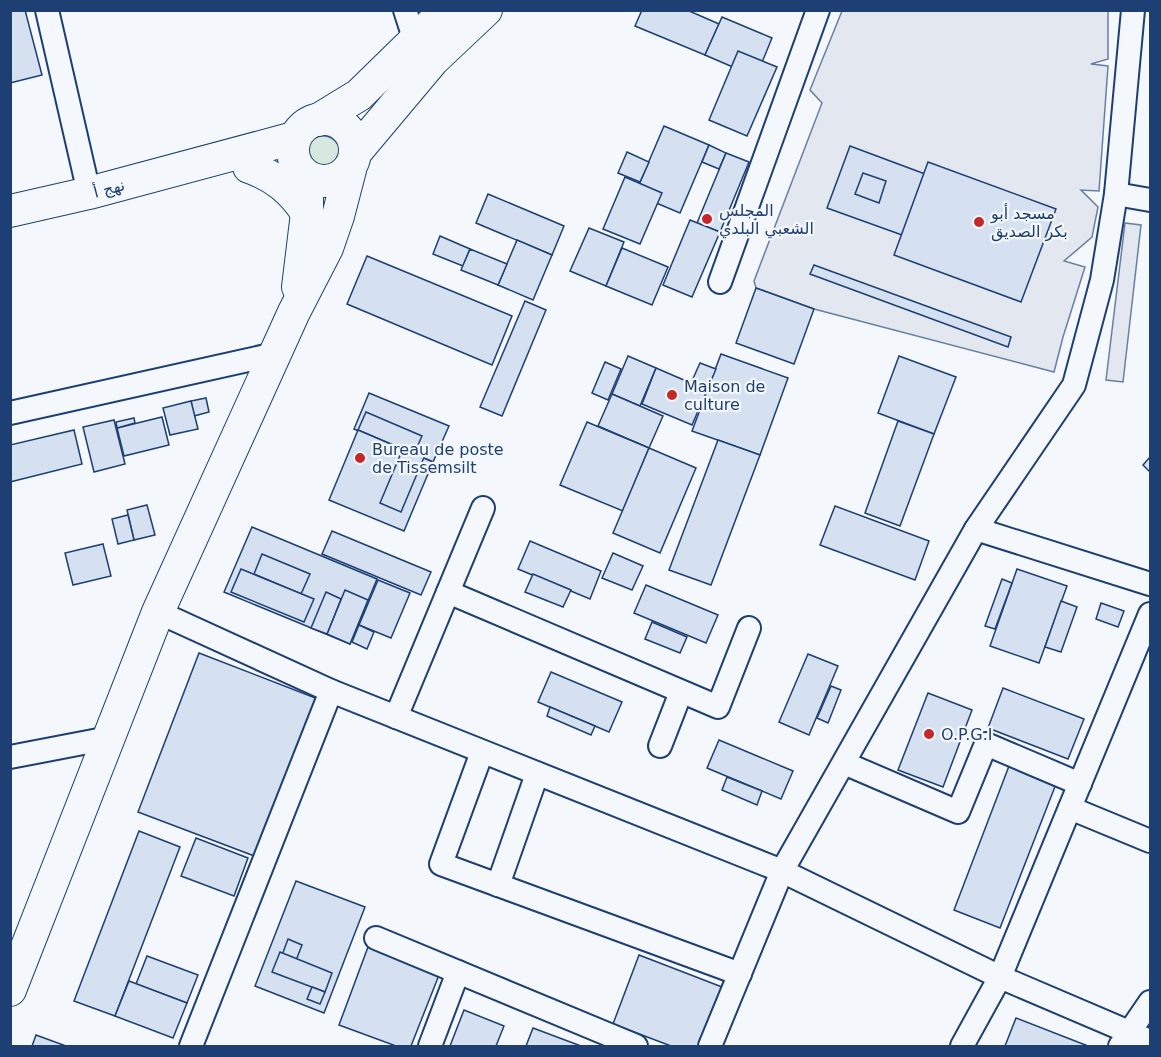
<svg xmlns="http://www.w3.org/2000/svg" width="1161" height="1057" viewBox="0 0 1161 1057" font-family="'DejaVu Sans',Vazirmatn,sans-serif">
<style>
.green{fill:#d7e8df;stroke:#687fa3;stroke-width:1.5}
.parking{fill:#e3e8f0;stroke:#687fa3;stroke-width:1.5}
.building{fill:#d5e0f0;stroke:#1d3f73;stroke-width:1.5}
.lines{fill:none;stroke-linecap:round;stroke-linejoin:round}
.street-casing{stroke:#1d3f73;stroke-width:26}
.secondary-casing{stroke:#1d3f73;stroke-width:34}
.street{stroke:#f4f7fb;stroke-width:22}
.secondary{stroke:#f4f7fb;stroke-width:32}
.poi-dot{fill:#c62828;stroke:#f4f7fb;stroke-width:2}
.labels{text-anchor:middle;stroke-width:4.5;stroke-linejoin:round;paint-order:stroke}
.street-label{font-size:16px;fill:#1d3f73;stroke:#f4f7fb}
.poi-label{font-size:16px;fill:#1d3f73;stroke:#f4f7fb;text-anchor:start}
</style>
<rect width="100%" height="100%" fill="#f4f7fb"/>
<circle class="green" cx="323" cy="153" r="17"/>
<g class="parking">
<path d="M 842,11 L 1108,11 L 1108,59 L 1091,64 L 1108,66 L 1099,191 L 1081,190 L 1098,207 L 1092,237 L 1064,261 L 1085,267 L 1063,337 L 1054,372 L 814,309 L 756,288 L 754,281 L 822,103 L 810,90 Z"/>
<path d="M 1125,223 L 1141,225 L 1123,382 L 1106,380 Z"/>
</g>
<g class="building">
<path d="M 10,10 L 25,10 L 42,75 L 10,83 Z"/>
<path d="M 642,10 L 687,10 L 719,24 L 705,55 L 635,26 Z"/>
<path d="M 722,17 L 772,38 L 756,77 L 705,55 Z"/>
<path d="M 738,51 L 777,67 L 747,136 L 709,120 Z"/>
<path d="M 664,126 L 709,145 L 680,213 L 635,194 Z"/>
<path d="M 709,145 L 726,153 L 719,169 L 702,162 Z"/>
<path d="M 850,146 L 925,174 L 902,235 L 827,208 Z"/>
<path d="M 627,152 L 649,162 L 640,182 L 618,173 Z"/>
<path d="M 726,153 L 749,162 L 720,232 L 697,223 Z"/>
<path d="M 928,162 L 1056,209 L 1021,302 L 894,255 Z"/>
<path d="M 863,173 L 886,181 L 879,203 L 855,194 Z"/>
<path d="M 625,177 L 662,193 L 640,244 L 603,229 Z"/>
<path d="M 488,194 L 564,226 L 552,255 L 476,223 Z"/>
<path d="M 690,220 L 720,232 L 692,297 L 663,285 Z"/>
<path d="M 589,228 L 624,242 L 606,286 L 570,271 Z"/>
<path d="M 440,236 L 470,249 L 463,266 L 433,254 Z"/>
<path d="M 517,240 L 552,255 L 533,300 L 498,285 Z"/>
<path d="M 622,248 L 668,267 L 652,305 L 606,286 Z"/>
<path d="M 470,249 L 507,264 L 498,285 L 461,270 Z"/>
<path d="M 367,256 L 512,316 L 492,365 L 347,304 Z"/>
<path d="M 814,265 L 1011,337 L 1008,347 L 810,274 Z"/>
<path d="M 756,288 L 814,309 L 794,364 L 736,343 Z"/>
<path d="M 525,301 L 546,310 L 502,416 L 480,407 Z"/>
<path d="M 721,354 L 788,378 L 760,455 L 692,431 Z"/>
<path d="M 628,356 L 656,368 L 640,406 L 612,394 Z"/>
<path d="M 899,356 L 956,377 L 934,434 L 878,413 Z"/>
<path d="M 605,362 L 621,369 L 608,400 L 592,393 Z"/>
<path d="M 700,363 L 716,369 L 707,390 L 691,383 Z"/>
<path d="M 656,368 L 707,390 L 692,425 L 642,404 Z"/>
<path d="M 369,393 L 449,426 L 433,462 L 354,429 Z"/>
<path d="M 612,394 L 663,416 L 649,448 L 598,426 Z"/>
<path d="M 206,398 L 209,412 L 194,416 L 191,401 Z"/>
<path d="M 191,401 L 198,429 L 170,435 L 163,408 Z"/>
<path d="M 366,412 L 422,436 L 414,454 L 358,430 Z"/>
<path d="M 162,417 L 169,445 L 124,456 L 117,428 Z"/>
<path d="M 134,418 L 135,423 L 117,428 L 116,422 Z"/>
<path d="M 114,420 L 125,464 L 94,472 L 83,427 Z"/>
<path d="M 898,421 L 934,434 L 900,526 L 865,513 Z"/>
<path d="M 587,422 L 649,448 L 623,511 L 560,485 Z"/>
<path d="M 74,430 L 82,464 L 10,482 L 10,445 Z"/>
<path d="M 358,430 L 433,462 L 404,531 L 329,500 Z"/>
<path d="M 718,440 L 760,455 L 711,585 L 669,570 Z"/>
<path d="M 404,446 L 425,455 L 401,512 L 380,503 Z"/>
<path d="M 649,448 L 696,468 L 660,553 L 613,533 Z"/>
<path d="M 1150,457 L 1150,472 L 1143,465 Z"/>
<path d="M 147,505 L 155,535 L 134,540 L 127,510 Z"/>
<path d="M 835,506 L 929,541 L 915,580 L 820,545 Z"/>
<path d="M 128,515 L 134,540 L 118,544 L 112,519 Z"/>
<path d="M 252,527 L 377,579 L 350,644 L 224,592 Z"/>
<path d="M 332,531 L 431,572 L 421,595 L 322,554 Z"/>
<path d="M 530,541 L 601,571 L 590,599 L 518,569 Z"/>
<path d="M 103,544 L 111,576 L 73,585 L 65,553 Z"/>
<path d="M 613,553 L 643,566 L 632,590 L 602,578 Z"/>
<path d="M 262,554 L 310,574 L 301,594 L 254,574 Z"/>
<path d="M 241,569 L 314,599 L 304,622 L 231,592 Z"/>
<path d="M 1017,569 L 1067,586 L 1039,663 L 990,646 Z"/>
<path d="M 533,574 L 571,590 L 563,607 L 525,592 Z"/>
<path d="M 1002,579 L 1012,583 L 995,629 L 985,626 Z"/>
<path d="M 378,580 L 410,593 L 391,638 L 359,625 Z"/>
<path d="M 646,585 L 718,615 L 706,643 L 634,613 Z"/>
<path d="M 345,590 L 368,600 L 350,644 L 327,634 Z"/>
<path d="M 326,592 L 341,599 L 327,634 L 311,628 Z"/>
<path d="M 1061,601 L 1077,607 L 1061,652 L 1045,647 Z"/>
<path d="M 1101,603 L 1124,611 L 1118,627 L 1096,619 Z"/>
<path d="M 652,622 L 687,637 L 680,653 L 645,639 Z"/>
<path d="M 359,625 L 374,632 L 367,649 L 352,642 Z"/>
<path d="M 199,653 L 318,699 L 257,857 L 138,812 Z"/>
<path d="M 808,654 L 838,666 L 809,735 L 779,722 Z"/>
<path d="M 551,672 L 622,702 L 609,732 L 538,702 Z"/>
<path d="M 831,686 L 841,690 L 828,723 L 817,718 Z"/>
<path d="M 1003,688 L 1084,719 L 1068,759 L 988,728 Z"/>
<path d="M 928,693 L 972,710 L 943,787 L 898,770 Z"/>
<path d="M 550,707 L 595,726 L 591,735 L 547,716 Z"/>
<path d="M 719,740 L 793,771 L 781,799 L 707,768 Z"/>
<path d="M 1009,766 L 1056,784 L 1000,928 L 954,910 Z"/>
<path d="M 727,777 L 762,791 L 757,805 L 722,790 Z"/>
<path d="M 139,831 L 180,847 L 115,1016 L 74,1001 Z"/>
<path d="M 196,838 L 248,858 L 234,896 L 181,876 Z"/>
<path d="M 296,881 L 365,907 L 324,1013 L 255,986 Z"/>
<path d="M 288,939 L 302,945 L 295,963 L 281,958 Z"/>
<path d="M 368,947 L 439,975 L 411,1046 L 396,1046 L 339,1025 Z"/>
<path d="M 280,952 L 332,973 L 325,992 L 272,972 Z"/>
<path d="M 639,955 L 722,987 L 699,1046 L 671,1046 L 613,1024 Z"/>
<path d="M 147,956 L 198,975 L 187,1003 L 136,984 Z"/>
<path d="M 129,981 L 187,1003 L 173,1038 L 115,1016 Z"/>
<path d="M 312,987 L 325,992 L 320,1004 L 307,999 Z"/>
<path d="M 464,1010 L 504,1026 L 496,1046 L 450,1046 Z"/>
<path d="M 1016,1018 L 1088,1046 L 1005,1046 Z"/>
<path d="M 533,1028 L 581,1046 L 526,1046 Z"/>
<path d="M 36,1035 L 66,1046 L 32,1046 Z"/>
</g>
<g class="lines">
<defs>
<g id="street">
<path d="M 47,10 L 89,193"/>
<path d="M 405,10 L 415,41"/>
<path d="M 1116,194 L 1150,200"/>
<path d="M 720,282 L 818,10"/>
<path d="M 10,413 L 275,354"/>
<path d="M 976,529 L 1150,584"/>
<path d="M 448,592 L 718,707 L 749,628"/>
<path d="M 158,612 L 331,691 L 782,871 L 1000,977 L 1150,1041"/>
<path d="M 396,717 L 483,508"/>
<path d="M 660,746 L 681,692"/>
<path d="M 482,752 L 441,864 L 740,974"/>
<path d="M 10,757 L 109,738"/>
<path d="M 844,763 L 958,812 L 986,744 L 1080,784"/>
<path d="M 1070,808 L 1150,841"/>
<path d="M 498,885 L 537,774"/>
<path d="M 376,938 L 636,1046"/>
<path d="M 191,1046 L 331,691"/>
<path d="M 430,1046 L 458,972"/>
<path d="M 710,1046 L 782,871 L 976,529 L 1074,385 L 1102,280 L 1116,194 L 1133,10"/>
<path d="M 962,1046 L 1000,977 L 1150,614"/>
<path d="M 1120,1046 L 1150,1002"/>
</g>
<g id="secondary">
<circle cx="324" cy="150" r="31"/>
<path d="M 318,120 L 359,95 L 446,10"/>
<path d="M 355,153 L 433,60 L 486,10"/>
<path d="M 249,167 C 275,176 292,190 307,213"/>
<path d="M 10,211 L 89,193 L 294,138"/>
<path d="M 298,287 L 307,213 L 307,177"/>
<path d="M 10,990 L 158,612 L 294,312 L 327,248 L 338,216 L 350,170"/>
</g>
</defs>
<use href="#street" class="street-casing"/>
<use href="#secondary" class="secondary-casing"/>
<use href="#street" class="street"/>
<use href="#secondary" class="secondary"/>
</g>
<g class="poi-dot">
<circle cx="707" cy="219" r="6"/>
<circle cx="979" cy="222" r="6"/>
<circle cx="672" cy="395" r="6"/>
<circle cx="360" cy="458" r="6"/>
<circle cx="929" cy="734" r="6"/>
</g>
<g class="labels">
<g class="street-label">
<text transform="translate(109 188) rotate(-15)" y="6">نهج أ</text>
</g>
<g class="poi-label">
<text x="719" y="216">المجلس<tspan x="719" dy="18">الشعبي البلدي</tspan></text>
<text x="991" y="219">مسجد أبو<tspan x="991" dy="18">بكر الصديق</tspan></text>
<text x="684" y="392">Maison de<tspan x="684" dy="18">culture</tspan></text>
<text x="372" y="455">Bureau de poste<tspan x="372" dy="18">de Tissemsilt</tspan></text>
<text x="941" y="740">O.P.G.I</text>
</g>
</g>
<rect width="1161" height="1057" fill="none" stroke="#1d3f73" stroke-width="24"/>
</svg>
